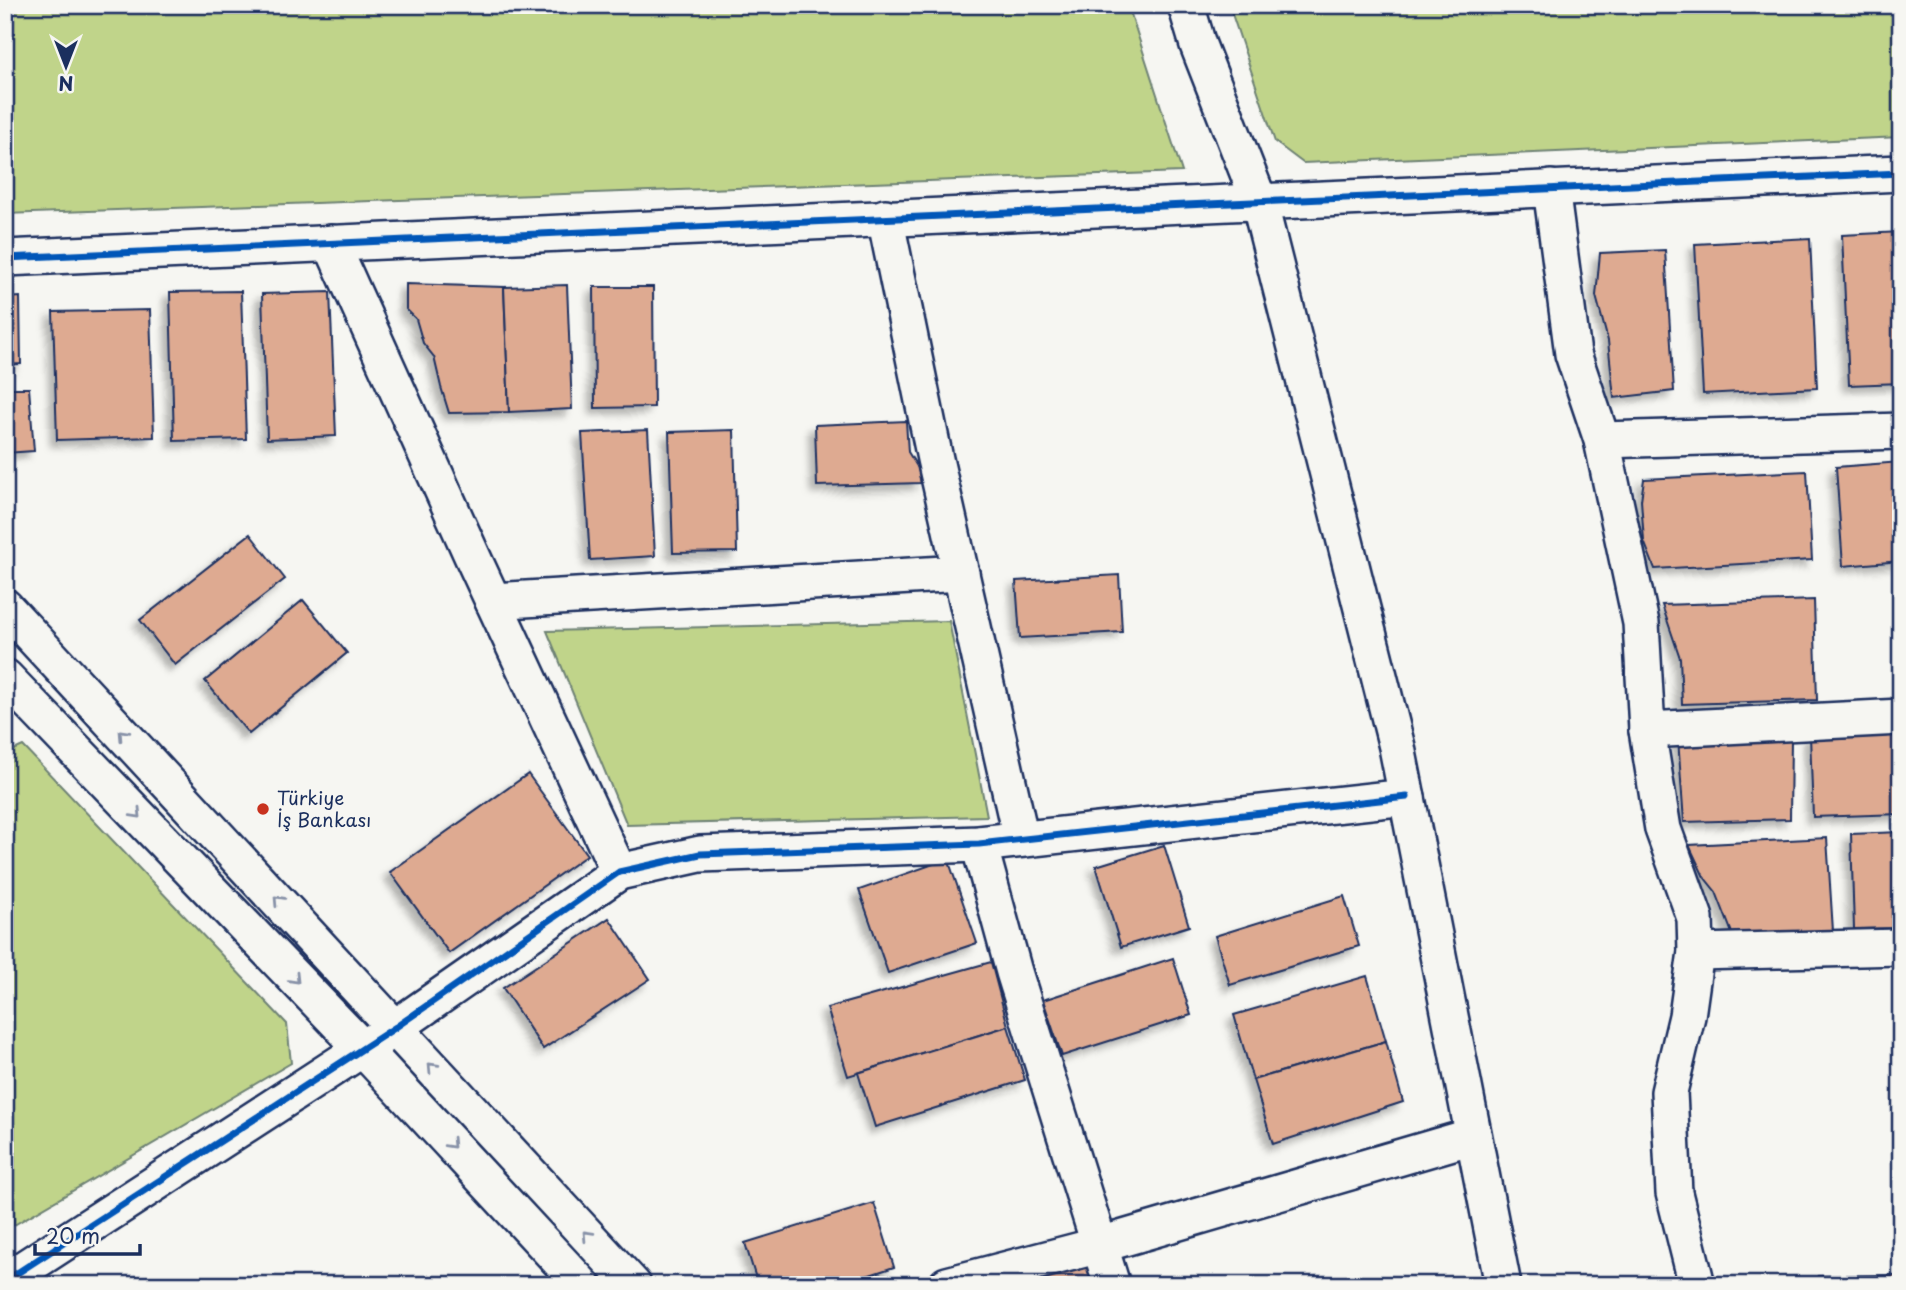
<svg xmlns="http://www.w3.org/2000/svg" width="1906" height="1290" viewBox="0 0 1906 1290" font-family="'Playpen Sans',sans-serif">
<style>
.green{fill:#c0d48a;stroke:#6e8274;stroke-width:2}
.building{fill:#deaa91;stroke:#1b2f5e;stroke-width:2;filter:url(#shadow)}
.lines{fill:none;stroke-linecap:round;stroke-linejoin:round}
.minor-casing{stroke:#1b2f5e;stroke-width:40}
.minor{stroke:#f6f6f2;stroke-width:35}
.cycleway-casing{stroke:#f6f6f2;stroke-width:11}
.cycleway{stroke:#0057b8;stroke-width:7}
.oneway{stroke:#8892a8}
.poi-dot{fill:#c8321e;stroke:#f6f6f2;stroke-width:2.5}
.labels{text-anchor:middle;stroke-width:7;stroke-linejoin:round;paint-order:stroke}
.poi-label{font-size:19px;fill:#1b2f5e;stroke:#f6f6f2;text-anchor:start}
</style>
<defs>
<filter id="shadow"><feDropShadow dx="-6" dy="6" stdDeviation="3.5" flood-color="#0004"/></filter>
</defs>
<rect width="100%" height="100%" fill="#f6f6f2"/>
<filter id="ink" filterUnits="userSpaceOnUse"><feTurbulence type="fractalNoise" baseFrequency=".0143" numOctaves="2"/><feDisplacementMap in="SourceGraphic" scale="14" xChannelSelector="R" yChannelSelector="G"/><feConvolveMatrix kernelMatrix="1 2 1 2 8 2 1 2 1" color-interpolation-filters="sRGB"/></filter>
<g filter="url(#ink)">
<g class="green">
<path d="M 5,5 L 1128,5 L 1182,172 L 5,214 Z"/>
<path d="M 1229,5 L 1901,5 L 1901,137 L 1303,163 L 1275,142 Z"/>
<path d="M 949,621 L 987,816 L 627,825 L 547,631 Z"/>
<path d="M 23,746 L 287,1024 L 291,1063 L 14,1225 L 5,991 L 5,754 Z"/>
</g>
<g class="building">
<path d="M 1901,232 L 1901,383 L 1849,385 L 1842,235 Z"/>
<path d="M 1810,238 L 1817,388 L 1703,394 L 1695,244 Z"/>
<path d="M 1665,250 L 1674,391 L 1614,398 L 1608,341 L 1596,296 L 1600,253 Z"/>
<path d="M 406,284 L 504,287 L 509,412 L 449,413 L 441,387 L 434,357 L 423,343 L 416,319 L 406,309 Z"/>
<path d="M 567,285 L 572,409 L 509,412 L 504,287 Z"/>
<path d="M 594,287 L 653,287 L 654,407 L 595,408 Z"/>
<path d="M 241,291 L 246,439 L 174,441 L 170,292 Z"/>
<path d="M 330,292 L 336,436 L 267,439 L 262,294 Z"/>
<path d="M 20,297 L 21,364 L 5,365 L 5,298 Z"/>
<path d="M 150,310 L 154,437 L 57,440 L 53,312 Z"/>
<path d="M 5,388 L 29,388 L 34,451 L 5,453 Z"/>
<path d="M 906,421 L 908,452 L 918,468 L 921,483 L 817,486 L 815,425 Z"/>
<path d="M 648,430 L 655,556 L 590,560 L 582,433 Z"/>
<path d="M 734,430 L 737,552 L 673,553 L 669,432 Z"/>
<path d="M 1901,462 L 1901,561 L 1843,566 L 1836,467 Z"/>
<path d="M 1807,471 L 1812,560 L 1655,569 L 1644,541 L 1641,500 L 1644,479 Z"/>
<path d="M 250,534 L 285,579 L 175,665 L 140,620 Z"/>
<path d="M 1119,575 L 1122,632 L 1020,638 L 1016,581 Z"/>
<path d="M 303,600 L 347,653 L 249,734 L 205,681 Z"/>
<path d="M 1814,600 L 1817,700 L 1682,704 L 1680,658 L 1662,605 Z"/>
<path d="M 1901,731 L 1901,814 L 1813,817 L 1810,735 Z"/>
<path d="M 1678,739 L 1791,739 L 1790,819 L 1684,822 Z"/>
<path d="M 528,774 L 587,855 L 449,953 L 390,872 Z"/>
<path d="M 1901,832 L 1901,928 L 1854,929 L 1851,834 Z"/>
<path d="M 1827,838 L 1833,931 L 1732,933 L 1716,892 L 1704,877 L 1689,845 Z"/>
<path d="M 1164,845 L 1189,926 L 1121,947 L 1096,866 Z"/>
<path d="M 948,859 L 977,943 L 888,973 L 859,890 Z"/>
<path d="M 1344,896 L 1359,946 L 1230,985 L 1215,936 Z"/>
<path d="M 609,918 L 650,979 L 543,1049 L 503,988 Z"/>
<path d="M 1173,958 L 1191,1015 L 1062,1056 L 1043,1000 Z"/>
<path d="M 991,962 L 1008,1026 L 848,1076 L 827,1008 Z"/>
<path d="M 1367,976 L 1386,1041 L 1253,1080 L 1234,1015 Z"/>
<path d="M 1008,1026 L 1025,1080 L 875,1127 L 858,1073 Z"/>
<path d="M 1386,1041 L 1403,1102 L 1273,1144 L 1253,1080 Z"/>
<path d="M 874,1203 L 894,1267 L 839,1285 L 758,1285 L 745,1243 Z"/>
<path d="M 1088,1261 L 1096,1285 L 1010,1285 Z"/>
<path d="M 1897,1275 L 1898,1285 L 1818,1285 L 1818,1276 Z"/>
</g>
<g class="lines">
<defs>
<g id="minor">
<path d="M 1186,5 L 1198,45 L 1259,201 L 1397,747 L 1503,1285"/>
<path d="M 1551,188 L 1573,354 L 1602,440 L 1641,623 L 1647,730 L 1663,829 L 1695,918 L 1696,952 L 1687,1016 L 1669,1092 L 1674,1193 L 1697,1285"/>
<path d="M 885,217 L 935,459 L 1021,839"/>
<path d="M 331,243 L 474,560 L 619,872"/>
<path d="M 5,258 L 1901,173"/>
<path d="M 1602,440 L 1901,431"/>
<path d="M 493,601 L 961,573"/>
<path d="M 5,607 L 633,1285"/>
<path d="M 5,677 L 363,1049 L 582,1285"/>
<path d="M 1647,730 L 1901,717"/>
<path d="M 979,844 L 1014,972 L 1112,1285"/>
<path d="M 1696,952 L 1901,947"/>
<path d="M 5,1281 L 396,1027 L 619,872 L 700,854 L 979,844 L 1407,797"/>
<path d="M 947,1285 L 1100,1245 L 1473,1136"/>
</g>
</defs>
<use href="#minor" class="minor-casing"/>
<use href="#minor" class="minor"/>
<defs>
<g id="cycleway">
<path d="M 5,258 L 1901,173"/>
<path d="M 5,1281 L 396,1027 L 619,872 L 700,854 L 979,844 L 1407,797"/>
</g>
</defs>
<use href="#cycleway" class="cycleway-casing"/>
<use href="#cycleway" class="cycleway"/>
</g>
<defs><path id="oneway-chevron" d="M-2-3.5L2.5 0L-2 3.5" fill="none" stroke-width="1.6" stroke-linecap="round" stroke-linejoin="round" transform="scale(1.75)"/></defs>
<g class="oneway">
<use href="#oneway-chevron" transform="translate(123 734) rotate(-133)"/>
<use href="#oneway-chevron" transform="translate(137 814) rotate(46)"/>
<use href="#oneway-chevron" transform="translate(278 900) rotate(-133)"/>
<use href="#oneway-chevron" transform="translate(295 979) rotate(46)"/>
<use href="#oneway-chevron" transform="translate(432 1067) rotate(-133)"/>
<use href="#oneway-chevron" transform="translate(451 1144) rotate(47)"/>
<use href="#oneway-chevron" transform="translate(587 1235) rotate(-133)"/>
</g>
</g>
<circle class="poi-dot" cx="263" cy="809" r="7"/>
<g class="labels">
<g class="poi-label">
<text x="277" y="805">Türkiye<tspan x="277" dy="22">İş Bankası</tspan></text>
</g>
</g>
<rect width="1906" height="1290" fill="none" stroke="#f6f6f2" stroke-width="28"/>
<rect x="14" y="14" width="1878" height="1262" fill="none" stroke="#1b2f5e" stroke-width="2.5" filter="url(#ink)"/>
<g transform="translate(66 66) rotate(180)" stroke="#f6f6f2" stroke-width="5" paint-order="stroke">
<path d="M0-5L12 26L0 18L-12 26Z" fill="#1b2f5e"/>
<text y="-10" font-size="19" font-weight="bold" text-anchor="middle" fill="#1b2f5e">N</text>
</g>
<path d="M35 1244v10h105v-10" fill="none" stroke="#1b2f5e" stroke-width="3.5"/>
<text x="46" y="1244" font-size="21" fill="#1b2f5e" stroke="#f6f6f2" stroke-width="5" paint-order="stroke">20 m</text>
</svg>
